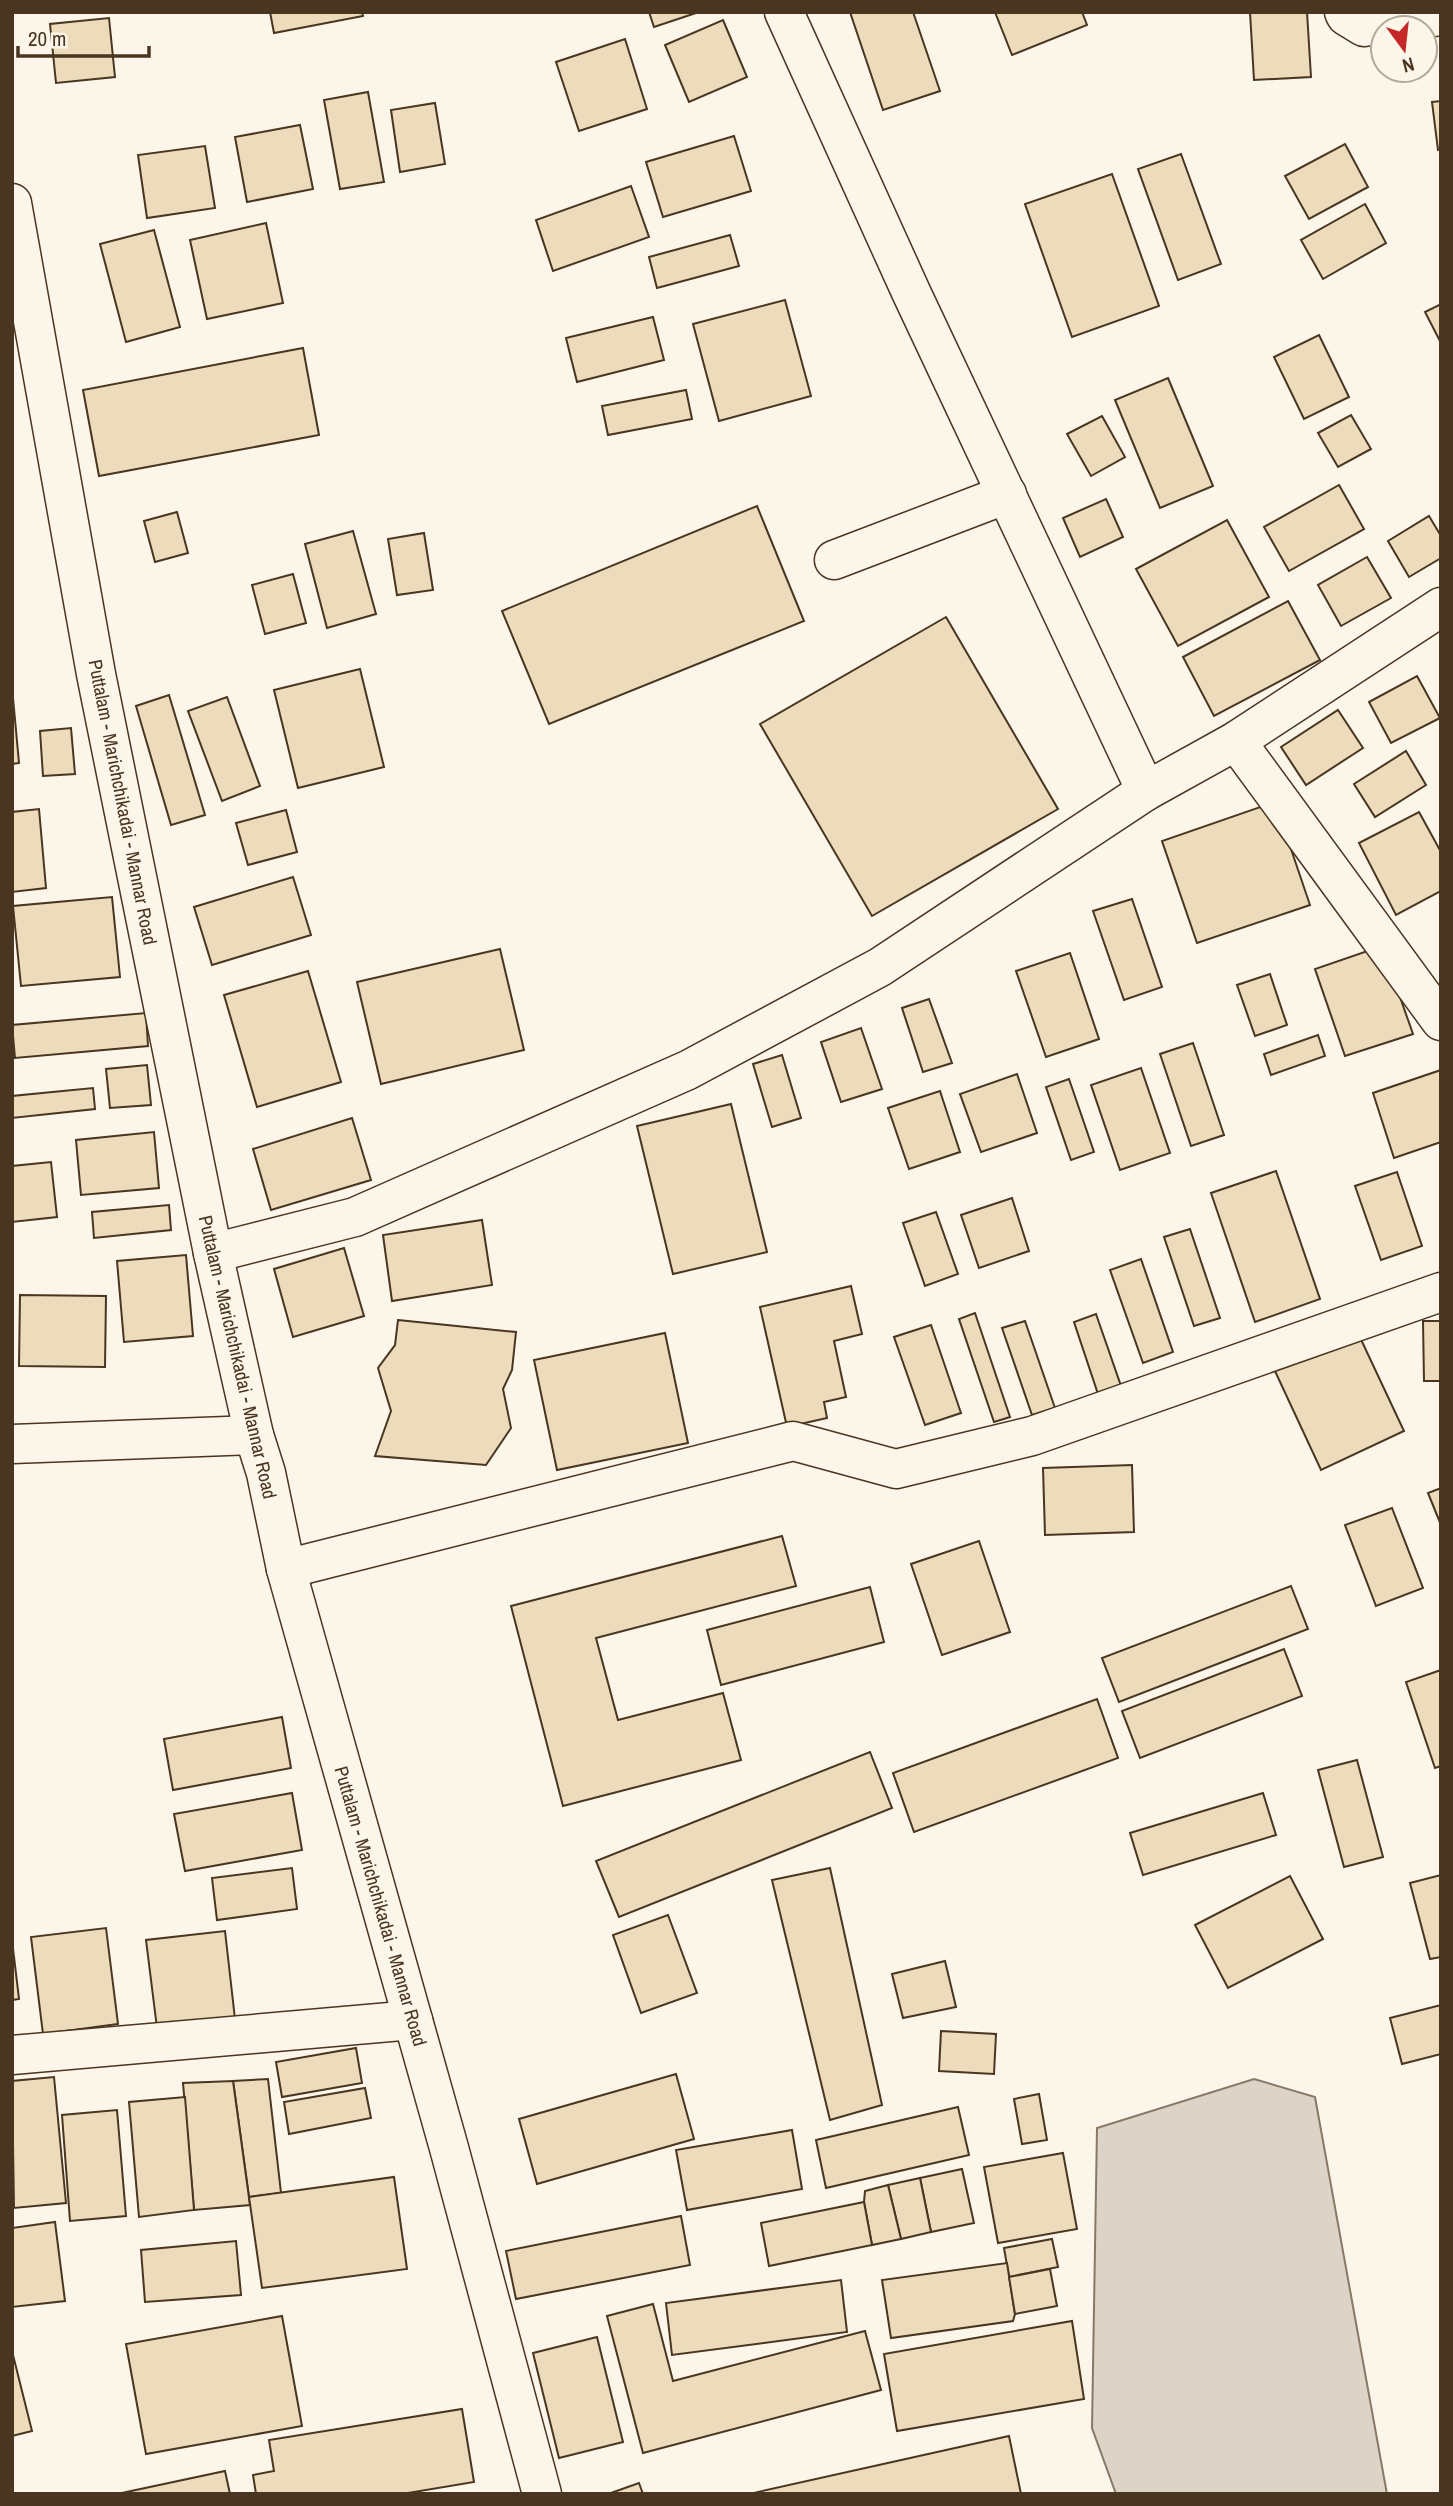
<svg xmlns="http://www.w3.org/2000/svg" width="1453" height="2506" viewBox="0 0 1453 2506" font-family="'Archivo Narrow',sans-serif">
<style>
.water{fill:#dcd4c6;stroke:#887966;stroke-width:2}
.building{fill:#ecdcbc;stroke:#4a3520;stroke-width:2}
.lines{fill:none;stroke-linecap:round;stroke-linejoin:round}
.minor-casing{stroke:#4a3520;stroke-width:41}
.major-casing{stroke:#4a3520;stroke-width:41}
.minor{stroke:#fbf6e9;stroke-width:38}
.major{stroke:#fbf6e9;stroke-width:38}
.labels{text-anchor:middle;stroke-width:5;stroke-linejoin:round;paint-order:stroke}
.street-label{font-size:19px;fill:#4a3520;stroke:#fbf6e9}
</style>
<rect width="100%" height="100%" fill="#fbf6e9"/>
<path class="water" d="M 1254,2079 L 1315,2097 L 1387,2494 L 1116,2494 L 1092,2428 L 1097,2128 Z"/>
<g class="building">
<path d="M 270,12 L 362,12 L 363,16 L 274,33 Z"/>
<path d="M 649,12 L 699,12 L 654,27 Z"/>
<path d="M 850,12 L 913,12 L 940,91 L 883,110 Z"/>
<path d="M 995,12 L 1082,12 L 1087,25 L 1012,55 Z"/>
<path d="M 1250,12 L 1307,12 L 1311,77 L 1254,80 Z"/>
<path d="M 109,18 L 115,77 L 56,83 L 50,24 Z"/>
<path d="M 723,20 L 747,77 L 689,102 L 665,45 Z"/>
<path d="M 625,39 L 647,109 L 579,131 L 556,62 Z"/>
<path d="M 368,92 L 384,182 L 340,189 L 324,100 Z"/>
<path d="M 1441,101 L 1441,149 L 1438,150 L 1432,102 Z"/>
<path d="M 435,103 L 445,164 L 400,172 L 391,110 Z"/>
<path d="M 300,125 L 313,189 L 247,202 L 235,137 Z"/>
<path d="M 734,136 L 751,191 L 663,217 L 646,162 Z"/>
<path d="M 1345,144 L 1368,187 L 1309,219 L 1285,176 Z"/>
<path d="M 205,146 L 215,208 L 147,218 L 138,155 Z"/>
<path d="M 1181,154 L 1221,264 L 1178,280 L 1138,169 Z"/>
<path d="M 1112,174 L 1159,306 L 1072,337 L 1025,204 Z"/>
<path d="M 631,186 L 649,237 L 553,271 L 536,220 Z"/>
<path d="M 1365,204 L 1386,243 L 1323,279 L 1301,240 Z"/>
<path d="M 266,223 L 283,303 L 207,319 L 190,240 Z"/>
<path d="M 154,230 L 180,327 L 126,342 L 100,244 Z"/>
<path d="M 730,235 L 739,266 L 657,288 L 649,257 Z"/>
<path d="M 785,300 L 811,396 L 719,421 L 693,324 Z"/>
<path d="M 1441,304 L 1441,343 L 1425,312 Z"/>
<path d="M 653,317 L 664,360 L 577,382 L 566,338 Z"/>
<path d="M 1319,335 L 1349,397 L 1304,419 L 1274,357 Z"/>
<path d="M 303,348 L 319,435 L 99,476 L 83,390 Z"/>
<path d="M 1168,378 L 1213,486 L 1160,508 L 1115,400 Z"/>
<path d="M 686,390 L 692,419 L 608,435 L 602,406 Z"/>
<path d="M 1351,415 L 1371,449 L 1338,467 L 1318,433 Z"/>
<path d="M 1102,416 L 1125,457 L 1091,476 L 1067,434 Z"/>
<path d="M 1339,485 L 1364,529 L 1289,571 L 1264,527 Z"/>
<path d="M 1106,499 L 1123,537 L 1080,557 L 1063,518 Z"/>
<path d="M 757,506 L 804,621 L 549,724 L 502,611 Z"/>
<path d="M 177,512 L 188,553 L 155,562 L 144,521 Z"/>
<path d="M 1429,516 L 1441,536 L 1441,558 L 1409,577 L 1388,541 Z"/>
<path d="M 1227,520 L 1269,597 L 1178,646 L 1136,569 Z"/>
<path d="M 353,531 L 376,614 L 327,628 L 305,544 Z"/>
<path d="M 424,533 L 433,590 L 397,595 L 388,539 Z"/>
<path d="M 1367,557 L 1391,598 L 1341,626 L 1318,585 Z"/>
<path d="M 293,574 L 306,623 L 265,634 L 252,585 Z"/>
<path d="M 1288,601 L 1320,660 L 1214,716 L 1183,657 Z"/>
<path d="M 946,617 L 1058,809 L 872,916 L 760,724 Z"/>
<path d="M 360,669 L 384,767 L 298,788 L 274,690 Z"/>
<path d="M 1417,676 L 1440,718 L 1391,743 L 1369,702 Z"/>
<path d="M 12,687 L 19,763 L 12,764 Z"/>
<path d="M 169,695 L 205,815 L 171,825 L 136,706 Z"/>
<path d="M 227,697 L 260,786 L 222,801 L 188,711 Z"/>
<path d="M 1338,710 L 1363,748 L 1306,785 L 1281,747 Z"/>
<path d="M 71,728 L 75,774 L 43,776 L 40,731 Z"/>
<path d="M 1406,751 L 1426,785 L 1375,817 L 1354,784 Z"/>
<path d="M 1275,802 L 1310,905 L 1197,943 L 1162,841 Z"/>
<path d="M 39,809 L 46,888 L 12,892 L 12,812 Z"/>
<path d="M 286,810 L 297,852 L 248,865 L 236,823 Z"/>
<path d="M 1419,812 L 1441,852 L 1441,891 L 1396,915 L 1359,843 Z"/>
<path d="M 293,877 L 311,935 L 212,965 L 194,907 Z"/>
<path d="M 112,897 L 120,977 L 21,986 L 13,906 Z"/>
<path d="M 1132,899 L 1162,987 L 1124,1000 L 1093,911 Z"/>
<path d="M 1382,946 L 1413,1034 L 1345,1056 L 1315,969 Z"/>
<path d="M 500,949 L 524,1050 L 381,1084 L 357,982 Z"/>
<path d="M 1070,953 L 1099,1039 L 1046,1057 L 1016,971 Z"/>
<path d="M 308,971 L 341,1082 L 257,1107 L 224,995 Z"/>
<path d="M 1270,974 L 1287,1025 L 1255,1036 L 1237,985 Z"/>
<path d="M 929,999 L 952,1063 L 923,1072 L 902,1008 Z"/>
<path d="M 146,1013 L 148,1046 L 15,1058 L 12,1025 Z"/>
<path d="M 861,1028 L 882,1089 L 841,1102 L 821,1042 Z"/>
<path d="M 1318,1035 L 1325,1056 L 1271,1075 L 1264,1054 Z"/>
<path d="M 1193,1043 L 1224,1135 L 1191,1146 L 1160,1054 Z"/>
<path d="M 782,1055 L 801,1118 L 772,1127 L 753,1064 Z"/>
<path d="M 147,1065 L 151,1105 L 110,1108 L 106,1069 Z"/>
<path d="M 1141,1068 L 1170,1153 L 1120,1170 L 1091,1085 Z"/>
<path d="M 1441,1070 L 1441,1142 L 1394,1158 L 1373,1093 Z"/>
<path d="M 1017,1074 L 1037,1133 L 981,1152 L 960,1094 Z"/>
<path d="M 1069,1079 L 1094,1152 L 1071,1160 L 1046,1087 Z"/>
<path d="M 93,1088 L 95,1109 L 12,1118 L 12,1096 Z"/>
<path d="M 940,1091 L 960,1152 L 909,1169 L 888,1108 Z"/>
<path d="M 731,1104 L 767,1252 L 673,1274 L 637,1126 Z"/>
<path d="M 352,1118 L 371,1180 L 271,1210 L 253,1149 Z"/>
<path d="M 154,1132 L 159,1188 L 81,1195 L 76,1140 Z"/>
<path d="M 51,1162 L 57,1217 L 12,1222 L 12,1166 Z"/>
<path d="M 1276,1171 L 1320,1299 L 1255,1322 L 1211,1193 Z"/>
<path d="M 1397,1172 L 1422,1246 L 1381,1260 L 1355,1186 Z"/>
<path d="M 1012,1198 L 1029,1251 L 979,1268 L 961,1215 Z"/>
<path d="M 169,1205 L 171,1230 L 94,1238 L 92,1212 Z"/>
<path d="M 936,1212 L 958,1274 L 925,1286 L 903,1223 Z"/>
<path d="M 482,1220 L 492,1285 L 392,1301 L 383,1235 Z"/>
<path d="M 1190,1229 L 1220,1318 L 1194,1326 L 1164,1237 Z"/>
<path d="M 344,1248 L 364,1316 L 293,1337 L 274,1269 Z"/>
<path d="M 186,1255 L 193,1336 L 124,1342 L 117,1261 Z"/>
<path d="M 1141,1259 L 1173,1352 L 1143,1363 L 1110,1270 Z"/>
<path d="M 851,1286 L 862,1334 L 834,1341 L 846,1397 L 824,1402 L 827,1418 L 787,1427 L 760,1307 Z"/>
<path d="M 20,1295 L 106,1296 L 105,1367 L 19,1366 Z"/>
<path d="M 975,1313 L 1010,1417 L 994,1422 L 959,1319 Z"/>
<path d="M 1096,1314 L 1121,1386 L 1098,1394 L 1074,1322 Z"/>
<path d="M 398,1320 L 516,1332 L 512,1370 L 503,1389 L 511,1428 L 486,1465 L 375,1456 L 391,1411 L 378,1368 L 395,1345 Z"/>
<path d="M 1025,1321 L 1055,1408 L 1032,1415 L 1002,1328 Z"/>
<path d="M 1423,1321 L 1441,1321 L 1441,1381 L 1424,1381 Z"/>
<path d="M 931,1325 L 961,1413 L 925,1425 L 894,1337 Z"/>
<path d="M 1357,1331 L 1404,1431 L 1321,1470 L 1274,1369 Z"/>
<path d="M 665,1333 L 688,1443 L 557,1470 L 534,1360 Z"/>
<path d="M 1132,1465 L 1134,1532 L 1045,1535 L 1043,1468 Z"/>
<path d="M 1441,1488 L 1441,1525 L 1428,1493 Z"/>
<path d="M 1392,1508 L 1423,1588 L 1376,1606 L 1345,1525 Z"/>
<path d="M 782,1536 L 796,1586 L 596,1638 L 618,1720 L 723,1693 L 741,1760 L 563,1806 L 511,1606 Z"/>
<path d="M 979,1541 L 1010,1632 L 942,1655 L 911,1564 Z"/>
<path d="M 1291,1586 L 1308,1629 L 1119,1702 L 1102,1658 Z"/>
<path d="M 870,1587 L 884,1642 L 721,1685 L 707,1630 Z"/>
<path d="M 1284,1649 L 1302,1696 L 1140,1758 L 1122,1711 Z"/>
<path d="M 1441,1670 L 1441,1766 L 1435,1768 L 1406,1682 Z"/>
<path d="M 1097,1699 L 1118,1758 L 914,1832 L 893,1773 Z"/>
<path d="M 282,1717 L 291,1768 L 173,1790 L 164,1739 Z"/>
<path d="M 870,1752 L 892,1808 L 619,1917 L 596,1861 Z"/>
<path d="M 1357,1760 L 1383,1857 L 1344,1867 L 1318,1770 Z"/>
<path d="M 292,1793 L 302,1850 L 185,1871 L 174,1814 Z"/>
<path d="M 1263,1793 L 1276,1835 L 1143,1875 L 1130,1833 Z"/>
<path d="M 292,1868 L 297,1909 L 217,1920 L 212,1878 Z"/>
<path d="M 830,1868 L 882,2105 L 830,2120 L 772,1880 Z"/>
<path d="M 1441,1875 L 1441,1957 L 1430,1959 L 1410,1883 Z"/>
<path d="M 1290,1876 L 1323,1939 L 1228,1988 L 1195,1925 Z"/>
<path d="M 668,1915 L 697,1993 L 641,2013 L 613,1935 Z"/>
<path d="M 106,1928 L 118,2024 L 43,2034 L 31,1937 Z"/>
<path d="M 225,1931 L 235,2019 L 157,2028 L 146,1940 Z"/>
<path d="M 12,1940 L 19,1999 L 12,2000 Z"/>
<path d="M 945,1961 L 956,2007 L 903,2018 L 892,1974 Z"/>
<path d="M 1441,2005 L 1441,2054 L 1402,2064 L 1390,2018 Z"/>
<path d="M 941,2031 L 996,2034 L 994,2074 L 939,2071 Z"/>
<path d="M 356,2048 L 362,2083 L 282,2097 L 276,2062 Z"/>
<path d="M 676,2074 L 694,2139 L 537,2184 L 519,2119 Z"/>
<path d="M 54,2077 L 66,2203 L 14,2208 L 12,2081 Z"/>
<path d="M 268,2079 L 281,2193 L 249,2197 L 233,2081 Z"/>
<path d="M 233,2081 L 250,2205 L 194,2210 L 183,2083 Z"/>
<path d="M 365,2088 L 371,2118 L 289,2134 L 284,2102 Z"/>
<path d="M 1039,2094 L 1047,2140 L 1022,2144 L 1014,2099 Z"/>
<path d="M 185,2097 L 194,2210 L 139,2217 L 129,2102 Z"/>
<path d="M 958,2107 L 969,2155 L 826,2188 L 816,2140 Z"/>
<path d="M 117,2110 L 126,2216 L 70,2221 L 62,2115 Z"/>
<path d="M 792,2130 L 802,2189 L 687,2210 L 676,2150 Z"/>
<path d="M 1063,2153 L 1077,2229 L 998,2243 L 984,2167 Z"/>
<path d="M 962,2169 L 974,2223 L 931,2232 L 920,2178 Z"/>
<path d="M 394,2177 L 407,2269 L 262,2288 L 249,2197 Z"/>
<path d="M 920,2178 L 931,2232 L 901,2239 L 888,2185 Z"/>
<path d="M 888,2185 L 901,2239 L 872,2245 L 864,2202 L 865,2191 Z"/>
<path d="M 864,2202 L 872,2245 L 769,2266 L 761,2223 Z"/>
<path d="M 681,2216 L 690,2265 L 516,2299 L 506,2251 Z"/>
<path d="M 55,2222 L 65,2301 L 12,2307 L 12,2228 Z"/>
<path d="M 1052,2239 L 1058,2267 L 1009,2277 L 1004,2248 Z"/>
<path d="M 236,2241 L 241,2295 L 145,2302 L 141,2250 Z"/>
<path d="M 1007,2263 L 1015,2314 L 1013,2321 L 891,2338 L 882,2280 Z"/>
<path d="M 1050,2269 L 1057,2306 L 1015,2314 L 1009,2277 Z"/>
<path d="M 841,2280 L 847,2332 L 672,2355 L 666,2303 Z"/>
<path d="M 653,2304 L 673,2381 L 865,2331 L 881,2390 L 643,2453 L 607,2316 Z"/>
<path d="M 282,2316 L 302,2426 L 146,2454 L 126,2344 Z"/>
<path d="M 1072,2321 L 1084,2399 L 897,2431 L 884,2354 Z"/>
<path d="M 597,2337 L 623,2442 L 559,2458 L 533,2353 Z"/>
<path d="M 12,2351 L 32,2431 L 12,2436 Z"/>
<path d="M 462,2409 L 474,2482 L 402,2494 L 256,2494 L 253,2475 L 274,2471 L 269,2440 Z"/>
<path d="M 1009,2436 L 1021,2494 L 749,2494 Z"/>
<path d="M 225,2471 L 230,2494 L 117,2494 Z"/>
<path d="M 639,2483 L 643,2494 L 608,2494 Z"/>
</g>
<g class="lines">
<defs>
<g id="minor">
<path d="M 784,12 L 911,292 L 1146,791"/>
<path d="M 1344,12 L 1346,16 L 1364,27 L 1441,16"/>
<path d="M 834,560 L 1007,494"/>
<path d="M 1236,741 L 1441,1021"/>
<path d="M 213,1253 L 355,1217 L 688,1070 L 880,967 L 1146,791 L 1236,741 L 1441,607"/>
<path d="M 12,1444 L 254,1435"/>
<path d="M 286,1569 L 793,1441 L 896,1469 L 1032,1436 L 1441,1292"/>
<path d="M 12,2055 L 413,2020"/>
</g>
<path id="major" d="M 12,203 L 96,674 L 213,1253 L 254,1435 L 266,1473 L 286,1569 L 449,2148 L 542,2494"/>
</defs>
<use href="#minor" class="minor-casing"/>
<use href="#major" class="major-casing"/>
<use href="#minor" class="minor"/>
<use href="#major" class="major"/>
</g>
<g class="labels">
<g class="street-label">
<text transform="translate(123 802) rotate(79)" y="7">Puttalam - Marichchikadai - Mannar Road</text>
<text transform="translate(238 1357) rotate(77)" y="7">Puttalam - Marichchikadai - Mannar Road</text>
<text transform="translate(381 1906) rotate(74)" y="7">Puttalam - Marichchikadai - Mannar Road</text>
</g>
</g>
<rect width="1453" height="2506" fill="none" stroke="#4a3520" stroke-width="28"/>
<g transform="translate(1404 49) rotate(165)"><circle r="33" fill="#fbf6e9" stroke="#b4a999" stroke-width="2"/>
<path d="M0-5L12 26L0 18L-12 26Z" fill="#c62828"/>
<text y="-10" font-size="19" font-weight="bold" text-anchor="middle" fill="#4a3520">N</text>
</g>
<path d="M18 46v10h131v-10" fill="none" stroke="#4a3520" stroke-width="3.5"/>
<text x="28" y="46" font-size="21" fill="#4a3520" stroke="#fbf6e9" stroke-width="5" paint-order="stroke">20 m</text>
</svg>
